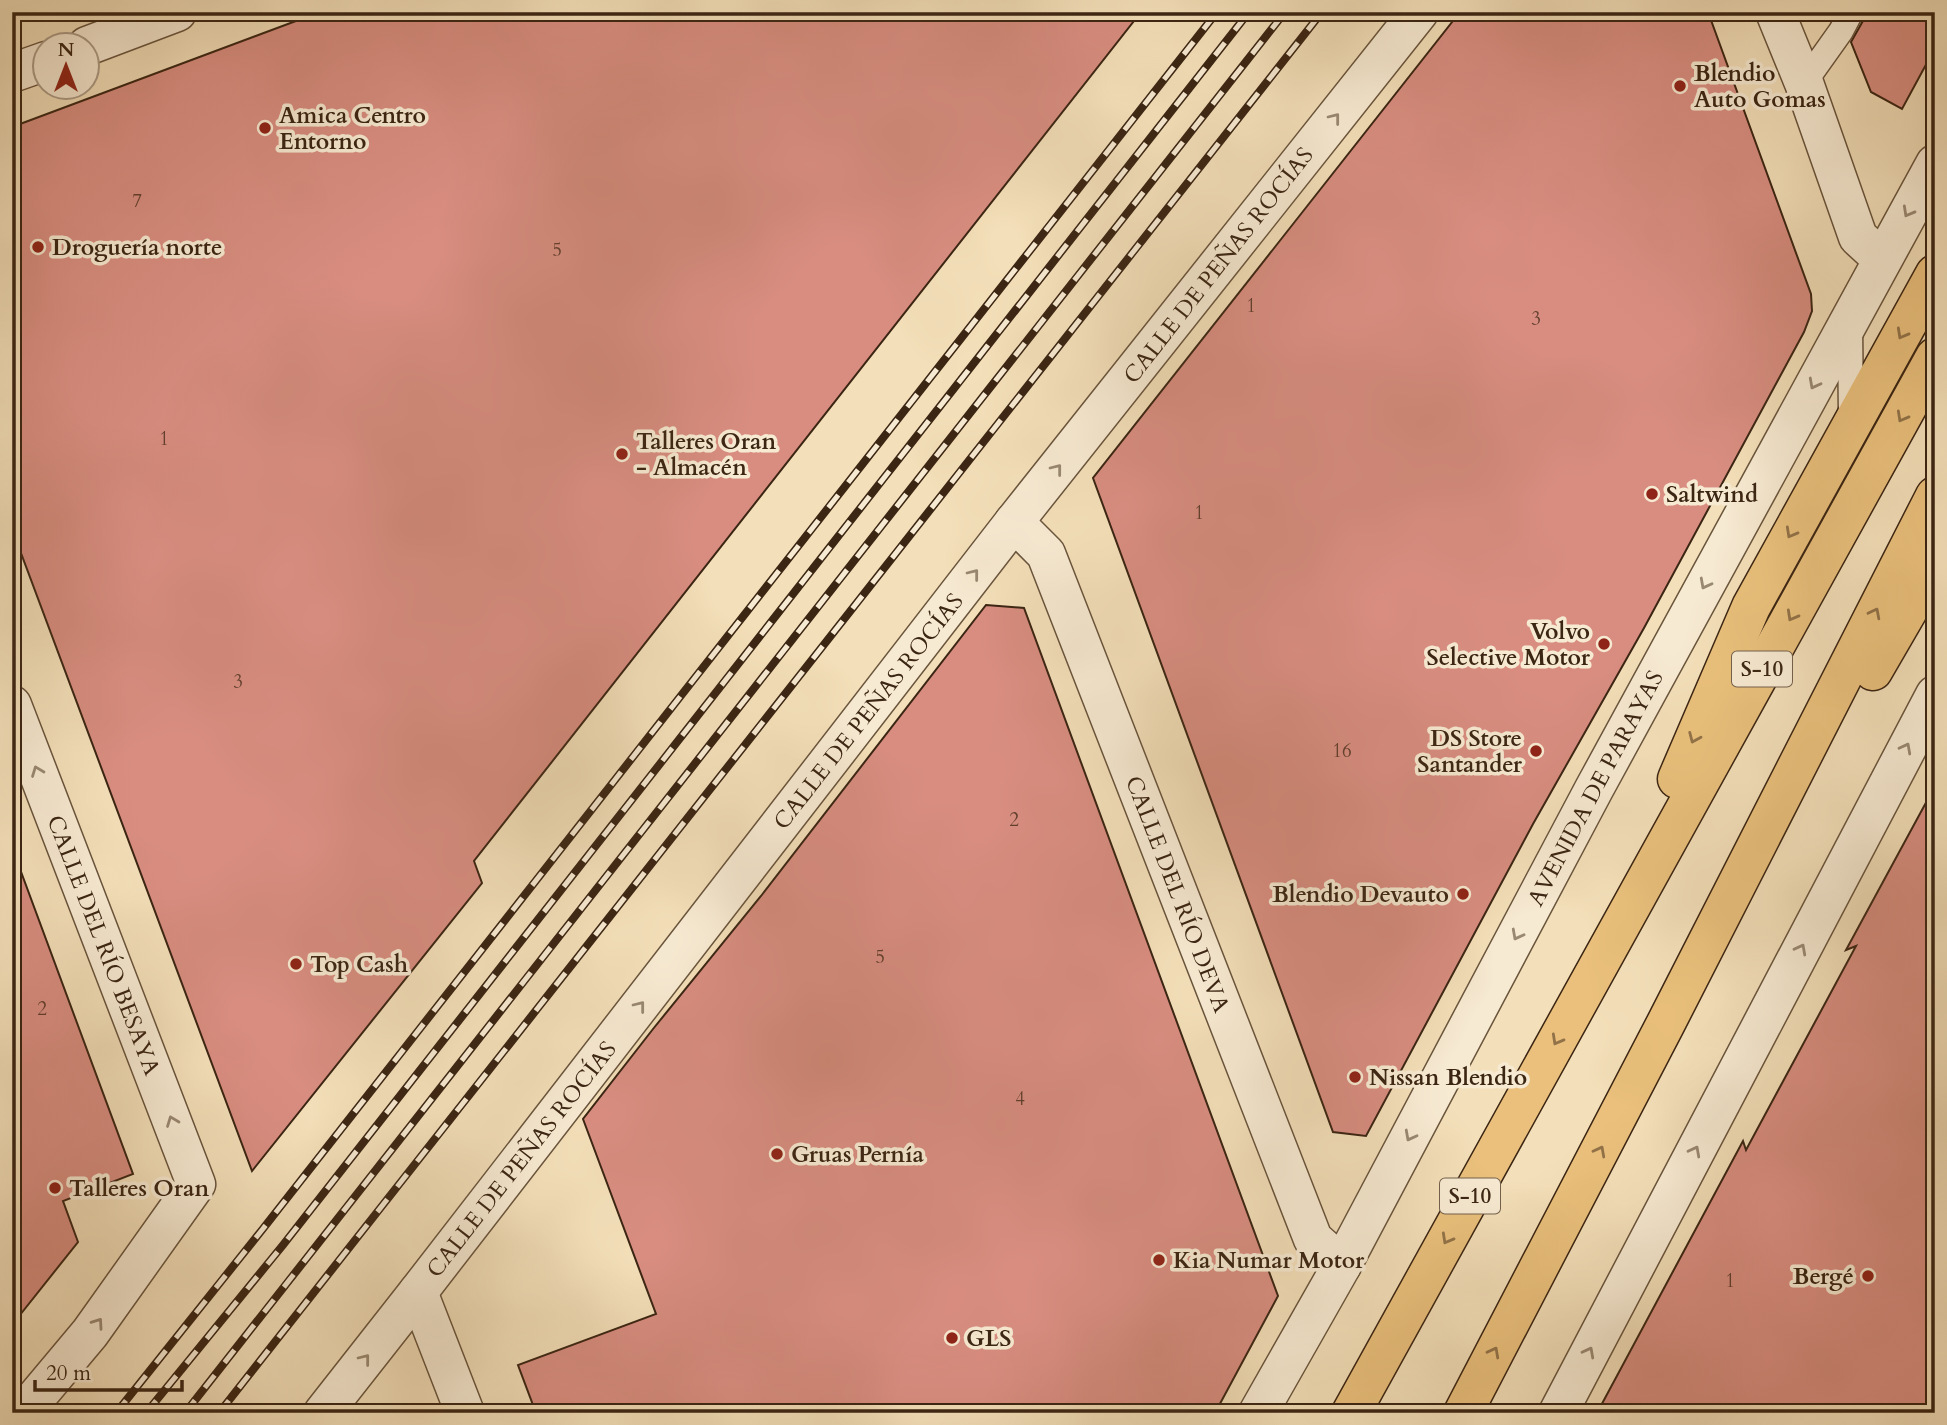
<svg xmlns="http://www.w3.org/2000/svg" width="1947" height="1425" viewBox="0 0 1947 1425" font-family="Cardo,serif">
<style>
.building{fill:#d88d80;stroke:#3b2513;stroke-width:2}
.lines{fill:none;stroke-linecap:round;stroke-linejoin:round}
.lane-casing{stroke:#69543c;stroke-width:27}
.street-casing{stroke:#69543c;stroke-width:41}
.highway-casing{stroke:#3b2513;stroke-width:41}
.lane{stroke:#f7ead2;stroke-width:24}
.street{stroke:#f7ead2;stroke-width:38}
.highway{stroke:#eac07c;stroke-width:38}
.rail-casing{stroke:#3b2513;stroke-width:8}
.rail{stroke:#f7ead2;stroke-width:5;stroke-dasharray:16;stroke-linecap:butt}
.oneway{stroke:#998872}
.oneway2{stroke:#927248}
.poi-dot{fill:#8f2418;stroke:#f7ead2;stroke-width:2.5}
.labels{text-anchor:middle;stroke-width:7;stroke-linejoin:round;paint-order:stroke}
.number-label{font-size:19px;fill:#623f2e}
.shield{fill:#f7ead2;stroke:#73604c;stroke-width:2}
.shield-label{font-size:21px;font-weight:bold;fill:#3b2513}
.poi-label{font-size:23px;font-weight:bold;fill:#3b2513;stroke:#f7ead2;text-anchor:start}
.street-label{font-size:23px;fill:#3b2513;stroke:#f7ead2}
</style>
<rect width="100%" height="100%" fill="#f3dfb9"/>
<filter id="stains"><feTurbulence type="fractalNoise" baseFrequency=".00286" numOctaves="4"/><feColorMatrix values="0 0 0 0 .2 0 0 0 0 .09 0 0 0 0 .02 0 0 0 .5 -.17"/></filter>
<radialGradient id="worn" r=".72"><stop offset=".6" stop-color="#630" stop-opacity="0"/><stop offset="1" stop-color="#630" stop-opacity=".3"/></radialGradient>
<g class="building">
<path d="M 320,12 L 1141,12 L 474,861 L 482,883 L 252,1171 L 12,529 L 12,127 Z"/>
<path d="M 1460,12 L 1708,12 L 1811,294 L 1812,311 L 1804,332 L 1644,628 L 1533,824 L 1366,1136 L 1333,1132 L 1093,478 Z"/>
<path d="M 1866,12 L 1935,12 L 1935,48 L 1902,109 L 1871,92 L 1851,42 L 1864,19 Z"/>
<path d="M 986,605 L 1024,608 L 1278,1296 L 1215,1413 L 536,1413 L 518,1365 L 656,1314 L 583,1119 L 653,1029 L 761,896 Z"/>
<path d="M 1935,786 L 1935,1413 L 1597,1413 L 1743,1141 L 1746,1150 L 1856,946 L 1846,950 Z"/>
<path d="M 12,861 L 17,861 L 133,1174 L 63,1201 L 78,1242 L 12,1325 Z"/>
</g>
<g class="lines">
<defs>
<g id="lane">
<path d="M 1804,83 L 1841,31 L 1851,12"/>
<path d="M 1850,325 L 1851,418"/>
</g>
<g id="street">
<path d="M 1775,12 L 1804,83 L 1858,237 L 1882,259"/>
<path d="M 87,46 L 177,12"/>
<path d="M 12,73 L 46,61"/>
<path d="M 1014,522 L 1046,554 L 1313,1239 L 1342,1265"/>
<path d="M 12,705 L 196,1184 L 90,1333 L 23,1413"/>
<path d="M 418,1292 L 465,1413"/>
<path d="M 323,1413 L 418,1292 L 1014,522 L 1419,12"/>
<path d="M 1258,1413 L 1342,1265 L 1594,789 L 1935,164"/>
<path d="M 1558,1413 L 1935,695"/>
</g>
<g id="highway">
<path d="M 1873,671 L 1935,564"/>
<path d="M 1677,779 L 1751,607 L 1935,274"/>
<path d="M 1351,1413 L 1935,357"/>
<path d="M 1463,1413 L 1666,1023 L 1935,496"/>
</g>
</defs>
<use href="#lane" class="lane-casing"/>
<use href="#street" class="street-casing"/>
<use href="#highway" class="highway-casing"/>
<use href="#lane" class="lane"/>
<use href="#street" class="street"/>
<use href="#highway" class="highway"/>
<defs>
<g id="rail">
<path d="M 116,1413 L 262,1230 L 1217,12"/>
<path d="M 146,1413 L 283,1245 L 1249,12"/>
<path d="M 185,1413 L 1285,12"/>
<path d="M 219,1413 L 1322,12"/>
</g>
</defs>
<use href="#rail" class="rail-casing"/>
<use href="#rail" class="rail"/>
</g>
<defs><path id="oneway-chevron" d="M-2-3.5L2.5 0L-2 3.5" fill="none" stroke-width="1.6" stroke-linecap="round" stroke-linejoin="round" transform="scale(1.75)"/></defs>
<g class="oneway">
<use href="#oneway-chevron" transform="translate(1335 118) rotate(-52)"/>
<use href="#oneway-chevron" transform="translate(1908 212) rotate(119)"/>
<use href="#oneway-chevron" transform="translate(1814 384) rotate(118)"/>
<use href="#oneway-chevron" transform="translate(1057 469) rotate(-52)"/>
<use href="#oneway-chevron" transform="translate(974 574) rotate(-52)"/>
<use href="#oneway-chevron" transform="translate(1705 584) rotate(118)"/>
<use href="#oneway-chevron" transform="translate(1906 748) rotate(-62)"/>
<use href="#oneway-chevron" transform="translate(37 771) rotate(-111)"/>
<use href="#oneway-chevron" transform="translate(1517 935) rotate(118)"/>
<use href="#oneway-chevron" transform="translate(1801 949) rotate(-62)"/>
<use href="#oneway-chevron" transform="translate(640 1006) rotate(-52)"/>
<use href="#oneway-chevron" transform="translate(172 1121) rotate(-111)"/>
<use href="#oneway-chevron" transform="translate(1410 1136) rotate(118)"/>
<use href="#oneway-chevron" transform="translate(1695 1151) rotate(-62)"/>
<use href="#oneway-chevron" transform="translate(98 1323) rotate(-55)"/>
<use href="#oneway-chevron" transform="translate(1589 1352) rotate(-62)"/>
<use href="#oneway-chevron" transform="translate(365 1359) rotate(-52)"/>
</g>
<g class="oneway2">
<use href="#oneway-chevron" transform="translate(1902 334) rotate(119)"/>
<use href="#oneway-chevron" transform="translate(1902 417) rotate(119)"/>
<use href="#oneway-chevron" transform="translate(1791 533) rotate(119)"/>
<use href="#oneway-chevron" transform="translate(1875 613) rotate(-63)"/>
<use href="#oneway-chevron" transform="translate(1792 616) rotate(119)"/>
<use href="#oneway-chevron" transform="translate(1694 738) rotate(113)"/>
<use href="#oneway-chevron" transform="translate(1557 1040) rotate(119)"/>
<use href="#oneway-chevron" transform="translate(1600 1151) rotate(-62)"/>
<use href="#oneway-chevron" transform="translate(1447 1239) rotate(119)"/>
<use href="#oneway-chevron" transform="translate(1494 1352) rotate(-62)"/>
</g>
<g class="poi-dot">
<circle cx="1680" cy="86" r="7"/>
<circle cx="265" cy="128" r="7"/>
<circle cx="38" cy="247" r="7"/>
<circle cx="622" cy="454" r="7"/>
<circle cx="1652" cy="494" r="7"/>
<circle cx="1604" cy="644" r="7"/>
<circle cx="1536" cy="751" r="7"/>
<circle cx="1463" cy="894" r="7"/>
<circle cx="296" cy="964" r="7"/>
<circle cx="1355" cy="1077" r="7"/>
<circle cx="777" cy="1154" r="7"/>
<circle cx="55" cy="1188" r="7"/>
<circle cx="1159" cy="1260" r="7"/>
<circle cx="1868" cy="1276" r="7"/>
<circle cx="952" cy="1338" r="7"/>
</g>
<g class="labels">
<g class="number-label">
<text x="137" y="207">7</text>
<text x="557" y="256">5</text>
<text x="1251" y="312">1</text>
<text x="1536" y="325">3</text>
<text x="164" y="445">1</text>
<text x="1199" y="519">1</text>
<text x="238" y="688">3</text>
<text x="1342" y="757">16</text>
<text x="1014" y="826">2</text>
<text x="880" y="963">5</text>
<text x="42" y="1015">2</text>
<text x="1020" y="1105">4</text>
<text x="1730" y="1287">1</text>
</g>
<g class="shield">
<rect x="1732" y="651.5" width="60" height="35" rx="5"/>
<rect x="1440" y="1178.5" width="60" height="35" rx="5"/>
</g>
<g class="shield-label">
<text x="1762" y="676">S-10</text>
<text x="1470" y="1203">S-10</text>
</g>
<g class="poi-label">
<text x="1694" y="81">Blendio<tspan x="1694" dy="26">Auto Gomas</tspan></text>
<text x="279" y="123">Amica Centro<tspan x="279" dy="26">Entorno</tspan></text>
<text x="52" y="255">Droguería norte</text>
<text x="636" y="449">Talleres Oran<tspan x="636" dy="26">- Almacén</tspan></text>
<text x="1666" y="502">Saltwind</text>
<text x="1590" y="639" text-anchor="end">Volvo<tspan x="1590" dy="26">Selective Motor</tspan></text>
<text x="1522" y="746" text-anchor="end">DS Store<tspan x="1522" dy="26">Santander</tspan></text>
<text x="1449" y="902" text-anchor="end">Blendio Devauto</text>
<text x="310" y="972">Top Cash</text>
<text x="1369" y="1085">Nissan Blendio</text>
<text x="791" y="1162">Gruas Pernía</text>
<text x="69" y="1196">Talleres Oran</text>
<text x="1173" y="1268">Kia Numar Motor</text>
<text x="1854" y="1284" text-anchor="end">Bergé</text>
<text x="966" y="1346">GLS</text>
</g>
<g class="street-label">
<text transform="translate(1218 265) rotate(-52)" y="8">CALLE DE PEÑAS ROCÍAS</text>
<text transform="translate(868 711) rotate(-52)" y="8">CALLE DE PEÑAS ROCÍAS</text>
<text transform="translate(1595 788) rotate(-62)" y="8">AVENIDA DE PARAYAS</text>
<text transform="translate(1178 894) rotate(69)" y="8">CALLE DEL RÍO DEVA</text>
<text transform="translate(104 945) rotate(69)" y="8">CALLE DEL RÍO BESAYA</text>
<text transform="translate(521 1159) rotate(-52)" y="8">CALLE DE PEÑAS ROCÍAS</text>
</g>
</g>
<rect width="1947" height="1425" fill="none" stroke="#f3dfb9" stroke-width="42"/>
<rect x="14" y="14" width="1919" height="1397" fill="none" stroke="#3b2513" stroke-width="3.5"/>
<rect x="21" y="21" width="1905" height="1383" fill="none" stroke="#3b2513" stroke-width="2"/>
<g transform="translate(66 66)"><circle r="33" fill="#f7ead2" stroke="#ac9b86" stroke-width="2"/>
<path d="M0-5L12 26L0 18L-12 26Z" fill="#8f2418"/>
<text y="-10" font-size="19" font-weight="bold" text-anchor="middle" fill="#3b2513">N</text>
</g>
<path d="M35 1380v10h147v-10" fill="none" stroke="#3b2513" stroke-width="3.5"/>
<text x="46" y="1380" font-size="21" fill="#3b2513" stroke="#f7ead2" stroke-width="5" paint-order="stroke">20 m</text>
<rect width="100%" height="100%" filter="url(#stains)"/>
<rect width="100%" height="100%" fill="url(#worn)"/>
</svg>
